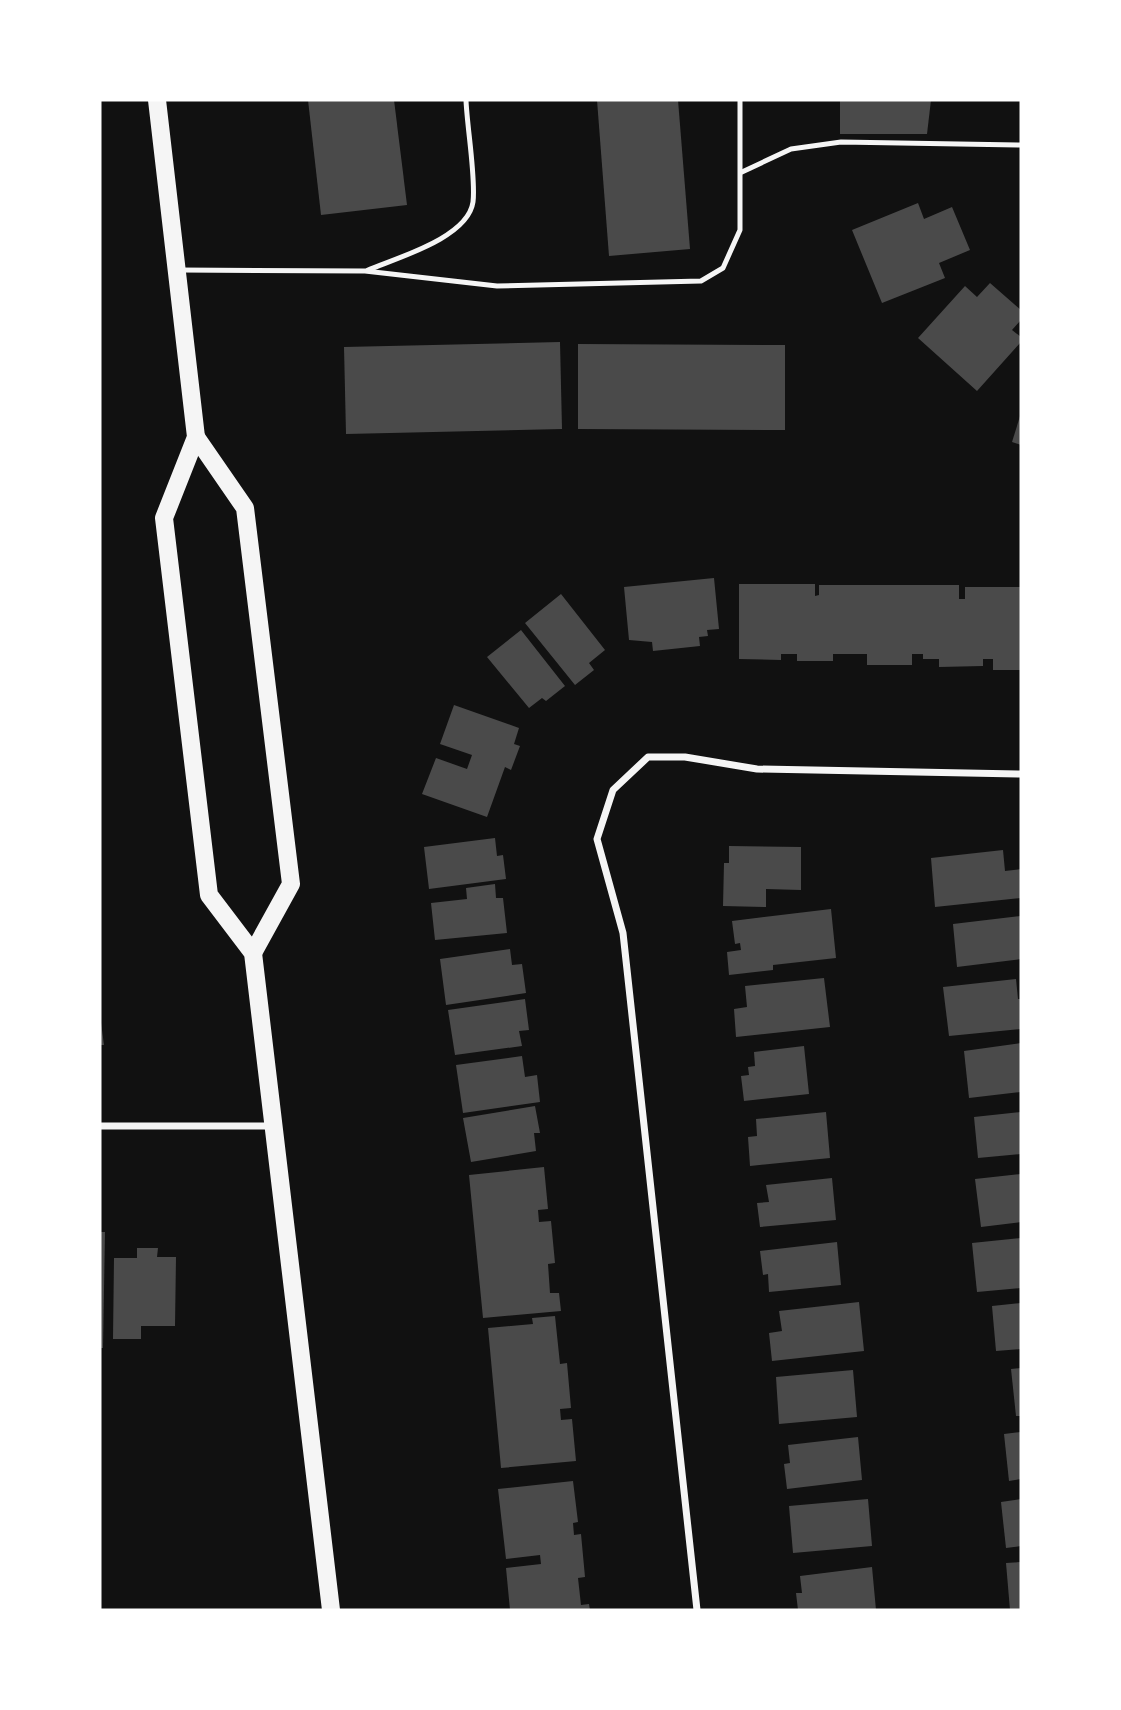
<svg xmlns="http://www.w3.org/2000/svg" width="1121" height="1710" viewBox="0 0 1121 1710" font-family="Jost,sans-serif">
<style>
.building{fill:#4a4a4a}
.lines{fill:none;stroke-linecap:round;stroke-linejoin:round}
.service{stroke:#f5f5f5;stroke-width:5}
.minor{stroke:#f5f5f5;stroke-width:7}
.primary{stroke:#f5f5f5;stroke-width:18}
</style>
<rect width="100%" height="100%" fill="#111"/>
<g class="building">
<path d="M 308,100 L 394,100 L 407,205 L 321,215 Z"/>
<path d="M 597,100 L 678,100 L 690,249 L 609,256 Z"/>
<path d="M 840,100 L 931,100 L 927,134 L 840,134 Z"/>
<path d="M 918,203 L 924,219 L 952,207 L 970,250 L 939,263 L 945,278 L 882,303 L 852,230 Z"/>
<path d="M 990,283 L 1021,310 L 1021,320 L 1012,330 L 1021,337 L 1021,342 L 977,391 L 918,338 L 965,286 L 977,297 Z"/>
<path d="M 560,342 L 562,429 L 346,434 L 344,347 Z"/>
<path d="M 578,344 L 785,345 L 785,430 L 578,429 Z"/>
<path d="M 1021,413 L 1021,445 L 1012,442 Z"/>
<path d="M 714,578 L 719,629 L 707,630 L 708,636 L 699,637 L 700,646 L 653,651 L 652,642 L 629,640 L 624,587 Z"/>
<path d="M 739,584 L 815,584 L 815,596 L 819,595 L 819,585 L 959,585 L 959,599 L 965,599 L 965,587 L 1021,587 L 1020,670 L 993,670 L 993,659 L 983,659 L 983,666 L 939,667 L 939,659 L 923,659 L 923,654 L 912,654 L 912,665 L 867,665 L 867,654 L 833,654 L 833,661 L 797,661 L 797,654 L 781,654 L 781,660 L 739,659 Z"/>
<path d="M 561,594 L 605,650 L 589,663 L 594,670 L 575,685 L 525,623 Z"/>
<path d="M 521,630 L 565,686 L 546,701 L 542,698 L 529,708 L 487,657 Z"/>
<path d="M 454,705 L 519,728 L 514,744 L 520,746 L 511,770 L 505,767 L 487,817 L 422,794 L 436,758 L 467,769 L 472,755 L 440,744 Z"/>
<path d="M 495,838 L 497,856 L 503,855 L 506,879 L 429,889 L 424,847 Z"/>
<path d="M 729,846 L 801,847 L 801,890 L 766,889 L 766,907 L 723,906 L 724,863 L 729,863 Z"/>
<path d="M 1003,850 L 1005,871 L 1021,869 L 1021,898 L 935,907 L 931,858 Z"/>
<path d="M 495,884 L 496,898 L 503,898 L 507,933 L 435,940 L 431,903 L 467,899 L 466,888 Z"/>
<path d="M 831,909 L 836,958 L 773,965 L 773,970 L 729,975 L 727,952 L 741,950 L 740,943 L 735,944 L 732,921 Z"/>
<path d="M 1021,916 L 1021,959 L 957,967 L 953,924 Z"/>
<path d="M 510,949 L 512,965 L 522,964 L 526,993 L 446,1005 L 440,959 Z"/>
<path d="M 824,978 L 830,1027 L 736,1037 L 734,1009 L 747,1007 L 745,986 Z"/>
<path d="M 1016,979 L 1018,999 L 1021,999 L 1021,1029 L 949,1036 L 943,987 Z"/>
<path d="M 525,999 L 529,1030 L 519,1031 L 522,1046 L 455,1055 L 448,1010 Z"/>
<path d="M 100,1015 L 104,1045 L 100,1045 Z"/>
<path d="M 1021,1043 L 1021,1092 L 969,1098 L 964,1051 Z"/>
<path d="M 804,1046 L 809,1094 L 744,1101 L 741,1076 L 749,1075 L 748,1067 L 755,1066 L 754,1052 Z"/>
<path d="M 522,1056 L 525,1077 L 537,1075 L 540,1102 L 463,1113 L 456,1065 Z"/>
<path d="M 535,1106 L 540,1133 L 534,1133 L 536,1151 L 471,1162 L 463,1118 Z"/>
<path d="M 826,1112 L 830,1158 L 750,1166 L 748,1137 L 757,1136 L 756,1119 Z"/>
<path d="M 1021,1112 L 1021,1154 L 978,1158 L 974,1117 Z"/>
<path d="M 544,1167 L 548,1209 L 538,1210 L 539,1222 L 551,1221 L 555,1263 L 548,1264 L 550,1293 L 559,1293 L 561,1311 L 483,1318 L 469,1175 Z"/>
<path d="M 1021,1174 L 1021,1222 L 981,1227 L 975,1179 Z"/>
<path d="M 832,1178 L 836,1220 L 760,1227 L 757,1203 L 769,1202 L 766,1185 Z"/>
<path d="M 100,1232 L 105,1232 L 103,1348 L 100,1348 Z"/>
<path d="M 1021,1238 L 1021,1288 L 977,1292 L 972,1243 Z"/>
<path d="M 837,1242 L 841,1285 L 769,1292 L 768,1274 L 763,1275 L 760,1251 Z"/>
<path d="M 137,1248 L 158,1248 L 157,1257 L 176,1257 L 175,1326 L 141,1326 L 141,1339 L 113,1339 L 114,1258 L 137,1258 Z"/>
<path d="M 859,1302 L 864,1351 L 772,1361 L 769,1333 L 782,1331 L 779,1311 Z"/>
<path d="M 1021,1303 L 1021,1349 L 996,1351 L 992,1306 Z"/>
<path d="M 555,1316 L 560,1364 L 567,1363 L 571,1408 L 560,1409 L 561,1420 L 572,1419 L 576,1461 L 501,1468 L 488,1328 L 533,1324 L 532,1318 Z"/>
<path d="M 1021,1368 L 1021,1416 L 1016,1416 L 1011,1369 Z"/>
<path d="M 853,1370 L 857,1417 L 779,1424 L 776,1377 Z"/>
<path d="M 1021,1432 L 1021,1479 L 1009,1481 L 1004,1434 Z"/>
<path d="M 858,1437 L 862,1480 L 787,1489 L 784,1464 L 790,1463 L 788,1445 Z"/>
<path d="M 573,1481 L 578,1522 L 573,1523 L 574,1535 L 581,1534 L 585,1577 L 578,1578 L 581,1605 L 589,1604 L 590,1610 L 510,1610 L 506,1568 L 541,1564 L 540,1555 L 506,1559 L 498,1489 Z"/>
<path d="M 868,1499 L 872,1546 L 793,1553 L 789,1506 Z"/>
<path d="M 1021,1499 L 1021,1546 L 1006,1548 L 1001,1502 Z"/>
<path d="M 1021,1562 L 1021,1610 L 1010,1610 L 1006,1563 Z"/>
<path d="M 872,1567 L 876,1610 L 798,1610 L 796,1593 L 802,1593 L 800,1576 Z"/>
</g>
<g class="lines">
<g class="service">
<path d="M 742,172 L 791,149 L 841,142 L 1021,145"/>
<path d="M 179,270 L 365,271 L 497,286 L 701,281 L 723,268 L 740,230 L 740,100"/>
<path d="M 368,270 C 396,258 468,238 473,202 C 476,178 467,127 466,100"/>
</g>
<g class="minor">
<path d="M 100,1126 L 273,1126"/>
<path d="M 697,1610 L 623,933 L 597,839 L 613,790 L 648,757 L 685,757 L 757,769 L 1021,774"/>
</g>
<g class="primary">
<path d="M 157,100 L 196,437 L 164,518 L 209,895 L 253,953 L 331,1610"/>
<path d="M 196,437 L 245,508 L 291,884 L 253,953"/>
</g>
</g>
<rect width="1121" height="1710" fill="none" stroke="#ffffff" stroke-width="203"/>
</svg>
